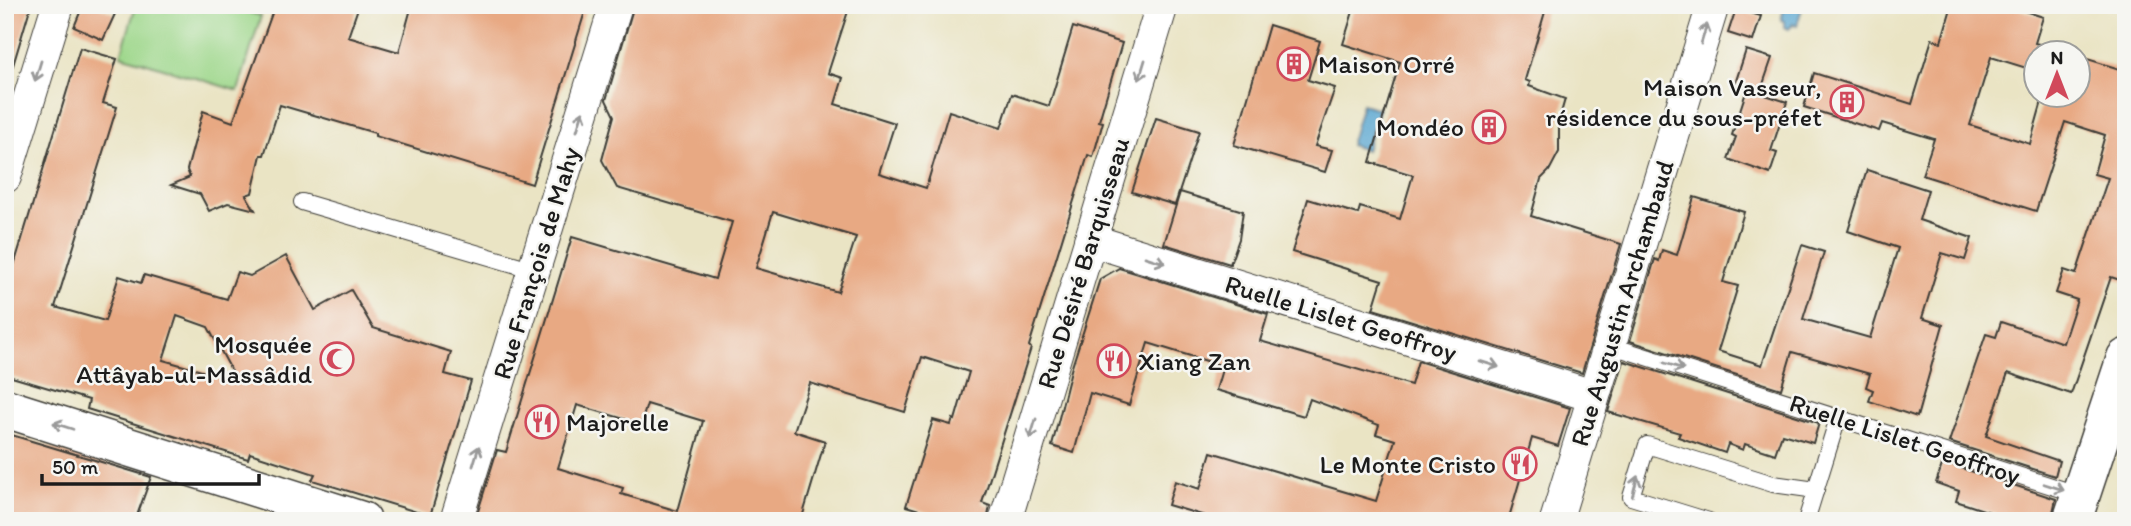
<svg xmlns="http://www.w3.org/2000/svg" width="2131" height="526" viewBox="0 0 2131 526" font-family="Itim,sans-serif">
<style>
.green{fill:#9dd78a;stroke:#5c7a53;stroke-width:2}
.water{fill:#57a5d0;stroke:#3a6076;stroke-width:2}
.building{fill:#e8a983;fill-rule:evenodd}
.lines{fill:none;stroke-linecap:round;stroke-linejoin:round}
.lane-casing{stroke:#3b3a35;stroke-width:18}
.street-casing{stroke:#3b3a35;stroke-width:34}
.secondary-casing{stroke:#3b3a35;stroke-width:41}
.lane{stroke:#fff;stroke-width:16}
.street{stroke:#fff;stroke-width:32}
.secondary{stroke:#fff;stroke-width:38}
.oneway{stroke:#999}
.labels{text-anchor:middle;stroke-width:5;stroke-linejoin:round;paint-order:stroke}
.poi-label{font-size:26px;fill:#1c1c1c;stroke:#f6f6f2;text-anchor:end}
.street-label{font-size:26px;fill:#1c1c1c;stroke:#f6f6f2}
</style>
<rect width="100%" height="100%" fill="#f6f6f2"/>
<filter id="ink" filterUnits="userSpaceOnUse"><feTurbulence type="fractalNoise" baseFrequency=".0143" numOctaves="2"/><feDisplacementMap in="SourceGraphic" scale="14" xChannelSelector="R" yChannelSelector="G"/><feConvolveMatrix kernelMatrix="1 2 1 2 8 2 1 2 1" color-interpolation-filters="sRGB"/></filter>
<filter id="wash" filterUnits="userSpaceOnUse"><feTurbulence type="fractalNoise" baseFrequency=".00686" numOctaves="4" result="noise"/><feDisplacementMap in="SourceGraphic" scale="28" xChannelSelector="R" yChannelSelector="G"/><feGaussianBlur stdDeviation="1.57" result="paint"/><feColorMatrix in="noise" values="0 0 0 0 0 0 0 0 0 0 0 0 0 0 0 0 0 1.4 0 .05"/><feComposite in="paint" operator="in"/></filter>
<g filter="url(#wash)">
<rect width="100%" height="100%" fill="#eae4c4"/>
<path class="green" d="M 136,5 L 226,5 L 261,16 L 238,91 L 121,55 Z"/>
<g class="water">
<path d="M 1785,5 L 1803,5 L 1797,25 L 1793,24 L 1789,29 L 1784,27 L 1784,21 L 1781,20 Z"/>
<path d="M 1362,104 L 1379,109 L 1366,150 L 1350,145 Z"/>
</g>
<g id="blocks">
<g class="building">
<path d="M 5,5 L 31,5 L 11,72 L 5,71 Z"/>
<path d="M 83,5 L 95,5 L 115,14 L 103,40 L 74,27 Z"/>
<path d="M 275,5 L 359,5 L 348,37 L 399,52 L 412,5 L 587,5 L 532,184 L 375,136 L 375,133 L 280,105 L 264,155 L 261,155 L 252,193 L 246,195 L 255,210 L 228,203 L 209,211 L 200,194 L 171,185 L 190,177 L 187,170 L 203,111 L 233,122 Z"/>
<path d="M 634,5 L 850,5 L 828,73 L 843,78 L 835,104 L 895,123 L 879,173 L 926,188 L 949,111 L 1001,128 L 1012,94 L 1049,106 L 1073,27 L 1122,43 L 1099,121 L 1103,122 L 1093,157 L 1088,155 L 1029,346 L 1031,348 L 982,503 L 990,506 L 987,521 L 941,521 L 942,517 L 906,506 L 933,420 L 951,425 L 953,419 L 955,420 L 969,372 L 922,357 L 905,412 L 810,383 L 794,431 L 825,441 L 801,521 L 475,521 L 497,450 L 506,452 L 572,237 L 715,279 L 732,222 L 617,188 L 602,160 L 614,116 L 606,100 ZM 773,212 L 856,237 L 838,292 L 756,268 ZM 647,404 L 703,421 L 678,511 L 621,494 L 623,488 L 558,468 L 577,405 L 641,424 Z"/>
<path d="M 1355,5 L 1547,5 L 1525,80 L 1530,82 L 1529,86 L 1565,99 L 1559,120 L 1559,152 L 1549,171 L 1541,179 L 1531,216 L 1621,244 L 1582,373 L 1373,309 L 1382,280 L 1292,252 L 1308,199 L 1358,214 L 1360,207 L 1400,219 L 1413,175 L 1370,162 L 1400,62 L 1343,44 Z"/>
<path d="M 1952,5 L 2006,5 L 2043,17 L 2035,43 L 2067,52 L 2036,52 L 2036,71 L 1991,57 L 1970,125 L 2030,144 L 2044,94 L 2078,94 L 2078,56 L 2126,71 L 2126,282 L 2111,277 L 2071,394 L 2008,373 L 1986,436 L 2059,461 L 2055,476 L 1949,442 L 1986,334 L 1996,337 L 2001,322 L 2063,343 L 2077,300 L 2056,293 L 2064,270 L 2076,274 L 2108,178 L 2094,174 L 2105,135 L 2065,122 L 2036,211 L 1922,175 L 1934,139 L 1882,123 L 1879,131 L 1804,107 L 1814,73 L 1912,104 L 1932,39 L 1941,42 Z"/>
<path d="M 1736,9 L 1761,16 L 1753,41 L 1728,33 Z"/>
<path d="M 1269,25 L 1320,41 L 1308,80 L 1335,88 L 1315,146 L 1332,150 L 1325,172 L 1234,145 Z"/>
<path d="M 80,48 L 117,59 L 103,103 L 117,107 L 55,307 L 105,321 L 119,276 L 141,283 L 144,275 L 227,299 L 237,272 L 250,276 L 286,256 L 315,310 L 351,290 L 373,328 L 451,352 L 445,374 L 471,381 L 430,516 L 312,480 L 315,474 L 250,453 L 248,459 L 87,409 L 89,400 L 5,375 L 5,295 ZM 177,316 L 208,327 L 237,381 L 163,360 Z"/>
<path d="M 1746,50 L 1772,58 L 1760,93 L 1735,84 Z"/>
<path d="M 1747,89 L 1787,102 L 1771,151 L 1777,153 L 1770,174 L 1728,159 L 1736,137 L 1732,135 Z"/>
<path d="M 1156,118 L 1199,131 L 1175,205 L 1132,192 Z"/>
<path d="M 1867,170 L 1928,190 L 1919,220 L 1972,238 L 1965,260 L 1942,253 L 1922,318 L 1943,325 L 1917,417 L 1869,401 L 1873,390 L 1866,387 L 1870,374 L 1792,352 L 1781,389 L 1630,341 L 1655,259 L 1659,261 L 1662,250 L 1677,255 L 1694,197 L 1744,212 L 1723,282 L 1738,286 L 1718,351 L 1762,365 L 1802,245 L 1824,252 L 1803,319 L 1870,338 L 1898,248 L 1848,231 Z"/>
<path d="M 1180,192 L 1243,211 L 1239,239 L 1230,264 L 1164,244 Z"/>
<path d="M 1119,268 L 1268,314 L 1260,341 L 1411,385 L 1418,361 L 1570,408 L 1558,446 L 1532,438 L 1508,521 L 1222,521 L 1168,505 L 1175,481 L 1200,489 L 1211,452 L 1376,501 L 1395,440 L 1376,434 L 1379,425 L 1310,399 L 1304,416 L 1216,390 L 1223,366 L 1148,343 L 1129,405 L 1090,393 L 1074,453 L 1052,446 L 1071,370 L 1100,279 Z"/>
<path d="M 1624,361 L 1819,423 L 1813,443 L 1782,434 L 1775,454 L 1745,444 L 1743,450 L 1728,444 L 1725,453 L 1678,437 L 1680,433 L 1608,412 Z"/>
<path d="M 5,433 L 151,477 L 135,521 L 5,521 Z"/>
<path d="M 1943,462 L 2056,499 L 2051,521 L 2017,521 L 1956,501 L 1959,491 L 1936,483 Z"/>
</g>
</g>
</g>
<g filter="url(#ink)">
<use href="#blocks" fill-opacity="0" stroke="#3b3a35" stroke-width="2"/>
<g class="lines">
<defs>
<g id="lane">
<path d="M 302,202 L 534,270"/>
<path d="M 1609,345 L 2080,495"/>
<path d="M 1709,521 L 1631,497 L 1647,445 L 1773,484 L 1816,490"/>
<path d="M 1806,521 L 1838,418"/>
</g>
<g id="street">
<path d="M 5,177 L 58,5"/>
<path d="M 1090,240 L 1593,396"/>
<path d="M 456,521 L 616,5"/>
<path d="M 1005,521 L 1162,5"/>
<path d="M 1556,521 L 1713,5"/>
</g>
<g id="secondary">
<path d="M 5,408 L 362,521"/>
<path d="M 2072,521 L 2126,358"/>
</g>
</defs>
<use href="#lane" class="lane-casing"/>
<use href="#street" class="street-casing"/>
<use href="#secondary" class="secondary-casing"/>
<use href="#lane" class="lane"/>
<use href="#street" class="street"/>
<use href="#secondary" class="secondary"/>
</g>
<defs><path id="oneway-shaft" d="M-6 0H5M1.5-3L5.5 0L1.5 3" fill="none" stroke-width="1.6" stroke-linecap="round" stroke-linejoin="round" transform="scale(1.75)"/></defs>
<g class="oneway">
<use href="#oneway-shaft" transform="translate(1704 34) rotate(-73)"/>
<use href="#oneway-shaft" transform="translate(1142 70) rotate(107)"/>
<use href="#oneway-shaft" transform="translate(38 71) rotate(107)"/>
<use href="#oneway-shaft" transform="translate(580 121) rotate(-73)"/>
<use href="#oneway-shaft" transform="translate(1155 260) rotate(17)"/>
<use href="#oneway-shaft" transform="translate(1489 364) rotate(17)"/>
<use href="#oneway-shaft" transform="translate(1674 366) rotate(18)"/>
<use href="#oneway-shaft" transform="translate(63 426) rotate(-162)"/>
<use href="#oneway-shaft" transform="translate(1033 429) rotate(107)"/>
<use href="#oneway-shaft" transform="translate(476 456) rotate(-73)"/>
<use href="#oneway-shaft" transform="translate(1635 486) rotate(-75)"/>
<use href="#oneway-shaft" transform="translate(2054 487) rotate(18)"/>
</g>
</g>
<defs>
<symbol id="building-ring" viewBox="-11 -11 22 22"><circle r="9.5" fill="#f6f6f2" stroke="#d1495b" stroke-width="1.5"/><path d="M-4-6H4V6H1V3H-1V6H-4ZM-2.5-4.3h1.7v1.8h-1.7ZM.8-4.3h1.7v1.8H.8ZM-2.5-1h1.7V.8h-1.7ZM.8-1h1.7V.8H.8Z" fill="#d1495b"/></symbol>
<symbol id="mosque-ring" viewBox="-11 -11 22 22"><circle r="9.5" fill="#f6f6f2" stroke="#d1495b" stroke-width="1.5"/><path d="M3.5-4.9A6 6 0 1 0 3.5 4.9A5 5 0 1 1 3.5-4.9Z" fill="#d1495b"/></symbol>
<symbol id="restaurant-ring" viewBox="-11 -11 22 22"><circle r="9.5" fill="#f6f6f2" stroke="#d1495b" stroke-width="1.5"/><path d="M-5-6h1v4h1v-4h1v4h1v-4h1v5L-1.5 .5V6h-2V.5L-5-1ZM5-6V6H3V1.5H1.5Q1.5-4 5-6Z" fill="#d1495b"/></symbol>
</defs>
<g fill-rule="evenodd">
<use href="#building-ring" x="1275" y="45" width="38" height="38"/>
<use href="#building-ring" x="1828" y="83" width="38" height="38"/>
<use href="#building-ring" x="1470" y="108" width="38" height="38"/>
<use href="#mosque-ring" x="318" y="340" width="38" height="38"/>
<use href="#restaurant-ring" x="1095" y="342" width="38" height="38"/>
<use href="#restaurant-ring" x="523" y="403" width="38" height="38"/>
<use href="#restaurant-ring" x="1501" y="445" width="38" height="38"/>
</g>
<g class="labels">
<g class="poi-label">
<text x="1318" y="73" text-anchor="start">Maison Orré</text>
<text x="1822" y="96">Maison Vasseur,<tspan x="1822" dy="30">résidence du sous-préfet</tspan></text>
<text x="1464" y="136">Mondéo</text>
<text x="312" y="353">Mosquée<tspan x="312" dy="30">Attâyab-ul-Massâdid</tspan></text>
<text x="1138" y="370" text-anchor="start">Xiang Zan</text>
<text x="566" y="431" text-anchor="start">Majorelle</text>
<text x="1496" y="473">Le Monte Cristo</text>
</g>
<g class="street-label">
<text transform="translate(536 263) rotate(-73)" y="9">Rue François de Mahy</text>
<text transform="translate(1083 263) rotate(-73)" y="9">Rue Désiré Barquisseau</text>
<text transform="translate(1622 303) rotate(-73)" y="9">Rue Augustin Archambaud</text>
<text transform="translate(1341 318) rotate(17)" y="9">Ruelle Lislet Geoffroy</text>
<text transform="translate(1905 439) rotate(18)" y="9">Ruelle Lislet Geoffroy</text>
</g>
</g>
<rect width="2131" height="526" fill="none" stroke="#f6f6f2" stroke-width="28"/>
<g transform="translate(2057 74)"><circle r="33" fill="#f6f6f2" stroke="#9f9f9c" stroke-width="2"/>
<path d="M0-5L12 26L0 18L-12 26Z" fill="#d1495b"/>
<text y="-10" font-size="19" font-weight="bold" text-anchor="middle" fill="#1c1c1c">N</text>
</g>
<path d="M42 474v10h217v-10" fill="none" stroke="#1c1c1c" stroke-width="3.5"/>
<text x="52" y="474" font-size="21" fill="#1c1c1c" stroke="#f6f6f2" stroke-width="5" paint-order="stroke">50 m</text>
</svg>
